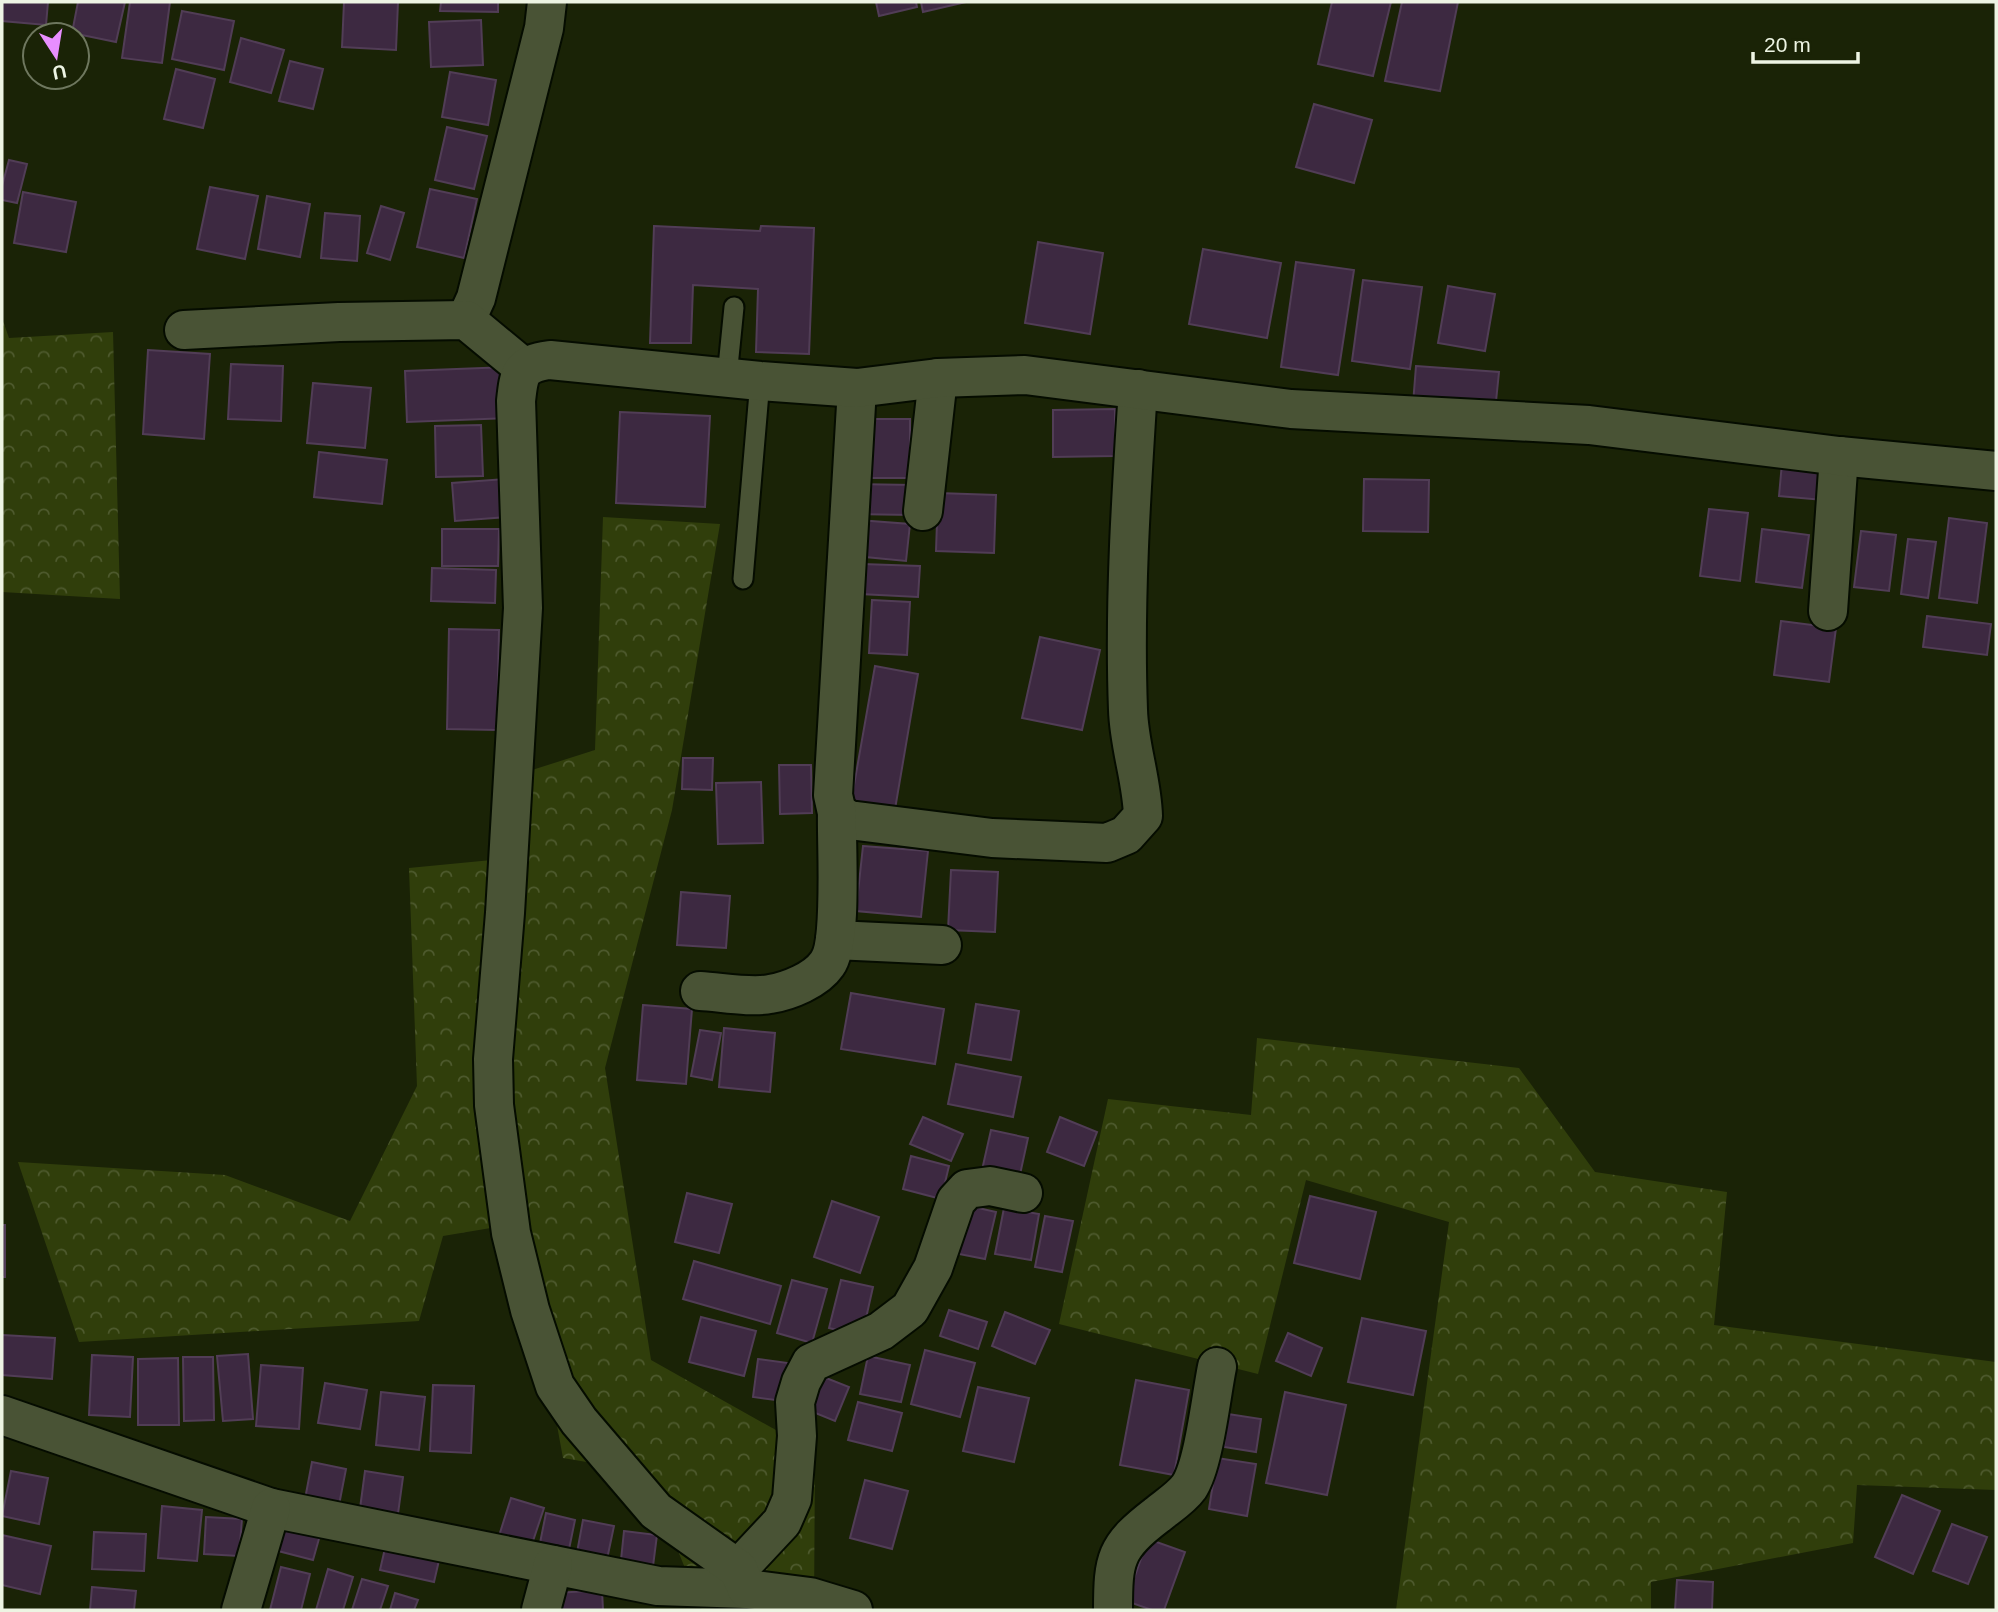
<svg xmlns="http://www.w3.org/2000/svg" width="1998" height="1612" viewBox="0 0 1998 1612" font-family="Arial,sans-serif">
<style>
.forest{fill:url(#forest-crowns)}
.building{fill:#3d2941;stroke:#513d56;stroke-width:2}
.lines{fill:none;stroke-linecap:round;stroke-linejoin:round}
.service-casing{stroke:#050c00;stroke-width:23}
.minor-casing{stroke:#050c00;stroke-width:42}
.service{stroke:#495335;stroke-width:19}
.minor{stroke:#495335;stroke-width:38}
</style>
<defs>
<pattern id="forest-crowns" width="20" height="18" patternUnits="userSpaceOnUse" patternTransform="scale(1.75)"><rect width="20" height="18" fill="#303e0b"/><path d="M2 6a3 3 0 1 1 6 0M12 15a3 3 0 1 1 6 0" fill="none" stroke="#4e5a2e"/></pattern>
</defs>
<rect width="100%" height="100%" fill="#1a2306"/>
<g class="forest">
<path d="M 2,318 L 9,338 L 113,332 L 120,599 L 2,592 Z"/>
<path d="M 603,517 L 720,524 L 672,810 L 605,1068 L 651,1360 L 815,1452 L 814,1610 L 702,1610 L 646,1472 L 563,1458 L 520,1223 L 443,1236 L 419,1321 L 79,1342 L 18,1162 L 225,1175 L 350,1221 L 417,1086 L 409,868 L 522,857 L 529,771 L 595,750 Z"/>
<path d="M 1257,1038 L 1519,1068 L 1595,1172 L 1727,1192 L 1714,1325 L 1996,1362 L 1996,1490 L 1857,1485 L 1853,1543 L 1651,1582 L 1651,1610 L 1396,1610 L 1449,1222 L 1306,1180 L 1258,1374 L 1059,1324 L 1108,1099 L 1251,1115 Z"/>
</g>
<g class="building">
<path d="M 2,2 L 48,2 L 46,25 L 2,21 Z"/>
<path d="M 78,2 L 125,2 L 116,42 L 72,33 Z"/>
<path d="M 130,2 L 170,2 L 162,63 L 122,58 Z"/>
<path d="M 344,2 L 398,2 L 396,50 L 342,47 Z"/>
<path d="M 441,2 L 498,2 L 498,12 L 440,11 Z"/>
<path d="M 876,2 L 916,2 L 917,7 L 879,16 Z"/>
<path d="M 921,2 L 966,2 L 923,12 Z"/>
<path d="M 1332,2 L 1391,2 L 1373,76 L 1318,64 Z"/>
<path d="M 1402,2 L 1458,2 L 1440,91 L 1385,81 Z"/>
<path d="M 182,11 L 234,21 L 224,70 L 172,59 Z"/>
<path d="M 481,20 L 483,65 L 431,67 L 429,22 Z"/>
<path d="M 241,38 L 284,50 L 271,93 L 230,82 Z"/>
<path d="M 290,61 L 323,69 L 313,109 L 279,101 Z"/>
<path d="M 176,69 L 215,79 L 203,128 L 164,119 Z"/>
<path d="M 450,72 L 496,80 L 488,125 L 442,117 Z"/>
<path d="M 1314,104 L 1372,120 L 1354,183 L 1296,167 Z"/>
<path d="M 447,127 L 487,136 L 474,189 L 435,180 Z"/>
<path d="M 9,160 L 27,164 L 17,203 L 2,200 L 2,186 Z"/>
<path d="M 210,187 L 258,196 L 245,259 L 197,249 Z"/>
<path d="M 430,189 L 477,199 L 464,258 L 417,247 Z"/>
<path d="M 23,192 L 76,202 L 66,252 L 14,243 Z"/>
<path d="M 267,196 L 310,204 L 300,257 L 258,249 Z"/>
<path d="M 381,206 L 404,213 L 390,260 L 367,253 Z"/>
<path d="M 325,213 L 360,216 L 357,261 L 321,258 Z"/>
<path d="M 654,226 L 760,231 L 761,226 L 814,228 L 809,354 L 756,352 L 758,289 L 693,285 L 691,343 L 650,343 Z"/>
<path d="M 1038,242 L 1103,253 L 1090,334 L 1025,323 Z"/>
<path d="M 1203,249 L 1281,263 L 1267,338 L 1189,324 Z"/>
<path d="M 1296,262 L 1354,270 L 1338,375 L 1281,367 Z"/>
<path d="M 1363,280 L 1422,287 L 1410,369 L 1352,361 Z"/>
<path d="M 1448,286 L 1495,294 L 1485,351 L 1438,343 Z"/>
<path d="M 148,350 L 210,354 L 204,439 L 143,434 Z"/>
<path d="M 231,364 L 283,366 L 281,421 L 228,419 Z"/>
<path d="M 1416,366 L 1499,372 L 1495,411 L 1413,404 Z"/>
<path d="M 508,367 L 510,418 L 407,422 L 405,371 Z"/>
<path d="M 313,383 L 371,388 L 365,448 L 307,443 Z"/>
<path d="M 1115,409 L 1115,456 L 1053,457 L 1053,410 Z"/>
<path d="M 620,412 L 710,416 L 705,507 L 616,503 Z"/>
<rect x="866" y="419" width="44" height="59"/>
<path d="M 481,425 L 483,476 L 436,477 L 435,426 Z"/>
<path d="M 319,452 L 387,460 L 382,504 L 314,497 Z"/>
<path d="M 1782,463 L 1827,469 L 1823,500 L 1779,496 Z"/>
<path d="M 505,479 L 507,517 L 455,521 L 452,483 Z"/>
<path d="M 1364,479 L 1429,480 L 1428,532 L 1363,531 Z"/>
<path d="M 852,484 L 913,485 L 912,515 L 851,514 Z"/>
<path d="M 938,493 L 996,495 L 994,553 L 936,551 Z"/>
<path d="M 1709,509 L 1748,513 L 1740,581 L 1700,576 Z"/>
<path d="M 1949,518 L 1987,523 L 1977,603 L 1939,598 Z"/>
<path d="M 858,520 L 910,524 L 906,561 L 855,556 Z"/>
<path d="M 442,529 L 499,529 L 498,566 L 442,566 Z"/>
<path d="M 1762,529 L 1809,535 L 1802,588 L 1756,582 Z"/>
<path d="M 1861,531 L 1896,535 L 1889,591 L 1854,587 Z"/>
<path d="M 1908,539 L 1936,542 L 1928,598 L 1901,594 Z"/>
<path d="M 862,564 L 920,566 L 918,597 L 860,594 Z"/>
<path d="M 432,568 L 496,570 L 495,603 L 431,601 Z"/>
<path d="M 872,600 L 910,602 L 907,655 L 869,653 Z"/>
<path d="M 1927,616 L 1991,624 L 1987,655 L 1923,647 Z"/>
<path d="M 1781,621 L 1836,628 L 1829,682 L 1774,675 Z"/>
<path d="M 449,629 L 499,630 L 497,730 L 447,729 Z"/>
<path d="M 1040,637 L 1100,650 L 1082,730 L 1022,718 Z"/>
<path d="M 875,666 L 918,674 L 894,815 L 850,808 Z"/>
<path d="M 683,758 L 713,758 L 712,790 L 682,789 Z"/>
<path d="M 779,765 L 811,765 L 812,813 L 780,814 Z"/>
<path d="M 761,782 L 763,843 L 718,844 L 716,783 Z"/>
<path d="M 863,846 L 928,851 L 921,917 L 856,911 Z"/>
<path d="M 951,870 L 998,872 L 995,932 L 948,930 Z"/>
<path d="M 681,892 L 730,896 L 726,948 L 677,945 Z"/>
<path d="M 851,993 L 944,1009 L 935,1064 L 841,1049 Z"/>
<path d="M 976,1004 L 1019,1011 L 1011,1060 L 968,1053 Z"/>
<path d="M 643,1005 L 692,1009 L 686,1084 L 637,1080 Z"/>
<path d="M 724,1028 L 775,1033 L 770,1092 L 719,1087 Z"/>
<path d="M 700,1030 L 721,1033 L 712,1080 L 691,1076 Z"/>
<path d="M 956,1064 L 1021,1077 L 1013,1117 L 948,1104 Z"/>
<path d="M 923,1117 L 963,1134 L 951,1161 L 910,1144 Z"/>
<path d="M 1060,1117 L 1097,1132 L 1084,1166 L 1047,1152 Z"/>
<path d="M 991,1130 L 1028,1138 L 1019,1179 L 982,1170 Z"/>
<path d="M 911,1156 L 949,1166 L 941,1199 L 903,1189 Z"/>
<path d="M 687,1193 L 732,1204 L 719,1253 L 675,1242 Z"/>
<path d="M 1310,1196 L 1376,1212 L 1360,1279 L 1294,1263 Z"/>
<path d="M 832,1201 L 879,1217 L 860,1273 L 814,1257 Z"/>
<path d="M 965,1205 L 996,1212 L 985,1259 L 954,1253 Z"/>
<path d="M 1004,1208 L 1039,1214 L 1031,1260 L 995,1254 Z"/>
<path d="M 1045,1216 L 1073,1221 L 1062,1272 L 1035,1267 Z"/>
<rect x="2" y="1225" width="3" height="52"/>
<path d="M 694,1261 L 781,1286 L 770,1324 L 683,1299 Z"/>
<path d="M 792,1280 L 827,1289 L 812,1343 L 777,1333 Z"/>
<path d="M 841,1280 L 873,1287 L 862,1336 L 829,1328 Z"/>
<path d="M 949,1310 L 987,1322 L 978,1349 L 940,1336 Z"/>
<path d="M 1005,1312 L 1050,1330 L 1035,1364 L 992,1346 Z"/>
<path d="M 701,1317 L 756,1331 L 744,1376 L 689,1362 Z"/>
<path d="M 1362,1318 L 1426,1331 L 1413,1395 L 1348,1382 Z"/>
<path d="M 1288,1333 L 1322,1348 L 1311,1376 L 1276,1361 Z"/>
<path d="M 2,1335 L 55,1338 L 52,1379 L 2,1375 Z"/>
<path d="M 925,1350 L 975,1363 L 960,1417 L 911,1404 Z"/>
<path d="M 248,1354 L 253,1419 L 223,1421 L 217,1356 Z"/>
<path d="M 92,1355 L 133,1357 L 130,1417 L 89,1415 Z"/>
<path d="M 868,1356 L 910,1365 L 901,1402 L 860,1394 Z"/>
<path d="M 183,1357 L 213,1357 L 214,1420 L 184,1421 Z"/>
<path d="M 178,1358 L 179,1425 L 138,1425 L 138,1359 Z"/>
<path d="M 758,1359 L 788,1363 L 783,1401 L 753,1397 Z"/>
<path d="M 261,1365 L 303,1368 L 299,1429 L 256,1426 Z"/>
<path d="M 811,1372 L 849,1387 L 835,1421 L 798,1406 Z"/>
<path d="M 1136,1380 L 1189,1390 L 1174,1475 L 1120,1465 Z"/>
<path d="M 325,1383 L 367,1390 L 360,1429 L 318,1423 Z"/>
<path d="M 433,1385 L 474,1386 L 471,1453 L 430,1451 Z"/>
<path d="M 978,1387 L 1029,1398 L 1014,1462 L 963,1451 Z"/>
<path d="M 381,1392 L 425,1397 L 419,1450 L 376,1445 Z"/>
<path d="M 1285,1392 L 1346,1405 L 1327,1495 L 1266,1483 Z"/>
<path d="M 858,1402 L 902,1413 L 892,1451 L 848,1440 Z"/>
<path d="M 1228,1414 L 1261,1419 L 1256,1452 L 1224,1447 Z"/>
<path d="M 1217,1458 L 1256,1464 L 1247,1516 L 1209,1509 Z"/>
<path d="M 312,1462 L 346,1469 L 339,1505 L 305,1499 Z"/>
<path d="M 11,1471 L 48,1478 L 39,1524 L 2,1516 Z"/>
<path d="M 365,1471 L 403,1477 L 397,1521 L 359,1516 Z"/>
<path d="M 865,1480 L 908,1491 L 892,1549 L 850,1538 Z"/>
<path d="M 1902,1495 L 1940,1511 L 1913,1574 L 1875,1557 Z"/>
<path d="M 511,1498 L 544,1508 L 530,1550 L 498,1539 Z"/>
<path d="M 162,1506 L 202,1510 L 197,1561 L 158,1558 Z"/>
<path d="M 546,1513 L 575,1520 L 567,1559 L 538,1553 Z"/>
<path d="M 206,1517 L 242,1519 L 239,1556 L 204,1554 Z"/>
<path d="M 286,1519 L 322,1528 L 313,1560 L 278,1551 Z"/>
<path d="M 583,1520 L 614,1526 L 606,1564 L 576,1558 Z"/>
<path d="M 1952,1524 L 1987,1537 L 1968,1584 L 1933,1571 Z"/>
<path d="M 624,1531 L 657,1535 L 652,1574 L 620,1570 Z"/>
<path d="M 94,1532 L 146,1534 L 144,1571 L 92,1569 Z"/>
<path d="M 2,1535 L 51,1546 L 40,1594 L 2,1585 Z"/>
<path d="M 1148,1539 L 1185,1552 L 1164,1610 L 1152,1610 L 1126,1601 Z"/>
<path d="M 386,1544 L 440,1556 L 434,1582 L 380,1570 Z"/>
<path d="M 281,1567 L 310,1574 L 301,1610 L 270,1610 Z"/>
<path d="M 328,1569 L 353,1577 L 343,1610 L 316,1610 Z"/>
<path d="M 362,1579 L 388,1586 L 380,1610 L 352,1610 Z"/>
<path d="M 1677,1580 L 1713,1582 L 1712,1610 L 1675,1610 Z"/>
<path d="M 92,1587 L 136,1591 L 134,1610 L 90,1610 Z"/>
<path d="M 602,1590 L 603,1610 L 558,1610 L 557,1593 Z"/>
<path d="M 395,1593 L 418,1600 L 414,1610 L 390,1610 Z"/>
</g>
<g class="lines">
<defs>
<g id="service">
<path d="M 727,377 L 734,307"/>
<path d="M 743,579 L 760,381"/>
</g>
<g id="minor">
<path d="M 466,320 L 476,298 L 544,28 L 547,2"/>
<path d="M 184,330 L 339,322 L 466,320 L 524,368"/>
<path d="M 923,511 L 938,378"/>
<path d="M 1828,611 L 1839,456"/>
<path d="M 837,813 L 849,820 L 992,838 L 1107,843 L 1126,835 L 1143,816 C 1142,780 1129,746 1128,710 C 1124,603 1131,496 1138,389"/>
<path d="M 835,940 L 942,945"/>
<path d="M 700,991 C 720,992 751,998 770,994 C 789,991 816,980 827,964 C 843,943 836,843 837,813 L 833,795 L 857,388"/>
<path d="M 2,1415 L 271,1508 L 658,1586 L 747,1589"/>
<path d="M 738,1569 L 782,1522 L 792,1499 L 797,1436 L 795,1402 L 801,1382 L 811,1363 L 881,1331 L 910,1309 L 933,1268 L 956,1201 L 967,1189 L 990,1186 L 1023,1193"/>
<path d="M 241,1610 L 271,1508"/>
<path d="M 541,1610 L 553,1565"/>
<path d="M 853,1610 L 810,1597 L 747,1589 L 738,1569 L 656,1511 L 579,1421 L 555,1386 L 530,1310 L 511,1233 L 494,1105 L 493,1059 L 505,913 L 523,608 L 516,401 C 519,373 520,364 550,360 L 760,381 L 857,388 L 938,378 L 1025,375 L 1291,409 L 1589,425 L 1839,456 L 1996,471"/>
<path d="M 1113,1610 C 1113,1559 1115,1547 1157,1515 C 1168,1506 1181,1498 1189,1487 C 1204,1464 1211,1396 1217,1367"/>
</g>
</defs>
<use href="#service" class="service-casing"/>
<use href="#minor" class="minor-casing"/>
<use href="#service" class="service"/>
<use href="#minor" class="minor"/>
</g>
<rect width="1998" height="1612" fill="none" stroke="#edf4e3" stroke-width="7"/>
<g transform="translate(56 56) rotate(168)"><circle r="33" fill="#1a2306" stroke="#6e775e" stroke-width="2"/>
<path d="M0-5L12 26L0 18L-12 26Z" fill="#e88eff"/>
<text y="-10" font-size="19" font-weight="bold" text-anchor="middle" fill="#edf4e3">U</text>
</g>
<path d="M1753 52v10h105v-10" fill="none" stroke="#edf4e3" stroke-width="3.5"/>
<text x="1764" y="52" font-size="21" fill="#edf4e3" stroke="#1a2306" stroke-width="5" paint-order="stroke">20 m</text>
</svg>
